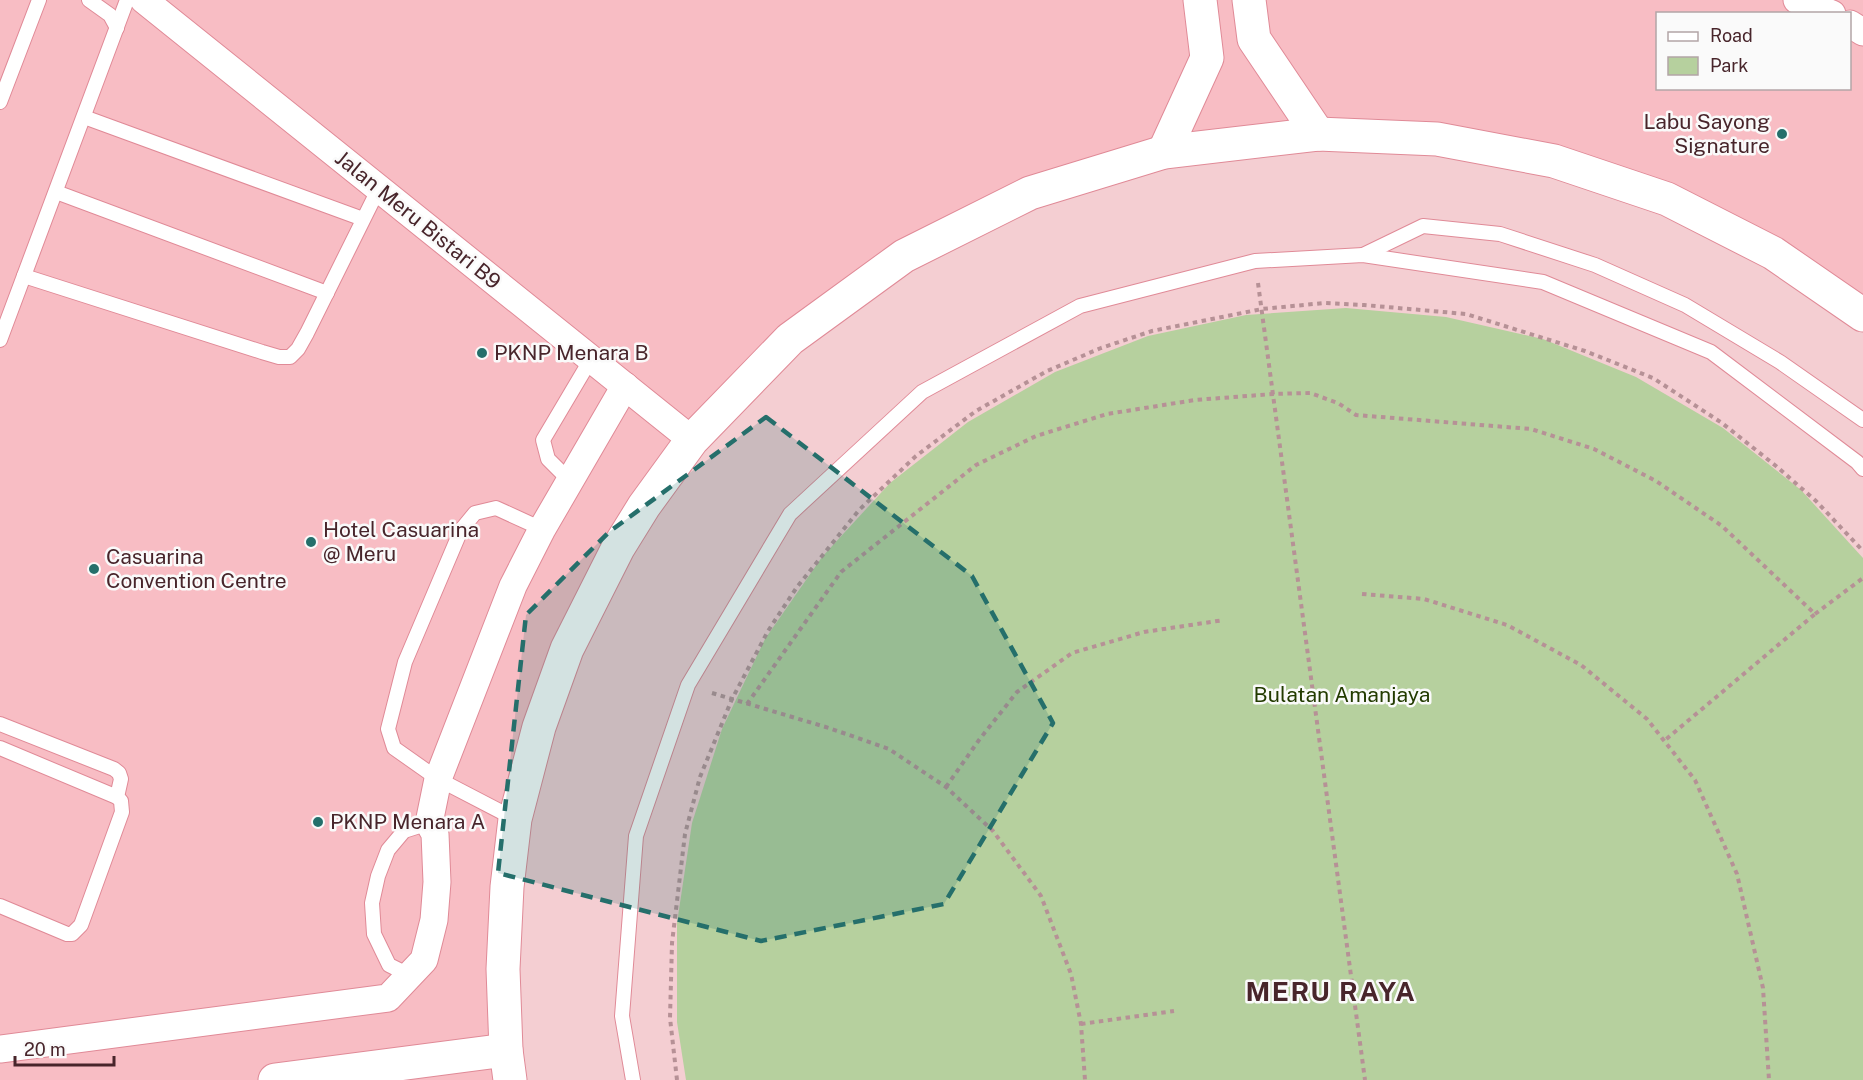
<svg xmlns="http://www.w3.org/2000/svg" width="1863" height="1080" viewBox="0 0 1863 1080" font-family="'Public Sans',sans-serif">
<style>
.built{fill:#f8bdc4;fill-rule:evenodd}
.green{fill:#b6d09e}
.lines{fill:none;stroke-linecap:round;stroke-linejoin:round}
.service-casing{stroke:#e08a97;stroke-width:16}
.minor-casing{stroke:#e08a97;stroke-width:29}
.tertiary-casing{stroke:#e08a97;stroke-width:35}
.path{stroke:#b69196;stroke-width:4;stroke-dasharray:4.5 4.5;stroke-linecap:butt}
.service{stroke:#fff;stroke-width:14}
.minor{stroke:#fff;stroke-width:27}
.tertiary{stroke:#fff;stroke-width:33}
.marked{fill:#256f6b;fill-opacity:0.2;stroke:#256f6b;stroke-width:4.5;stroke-dasharray:12 8;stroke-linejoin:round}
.poi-dot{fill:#256f6b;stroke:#fafafa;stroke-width:2}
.labels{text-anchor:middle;stroke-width:5;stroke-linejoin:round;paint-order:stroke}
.poi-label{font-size:21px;fill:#48252b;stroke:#fafafa;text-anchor:start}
.street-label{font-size:21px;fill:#48252b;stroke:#fafafa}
.park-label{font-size:21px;fill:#233b00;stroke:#fafafa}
.district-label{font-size:27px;font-weight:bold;letter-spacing:1.5px;fill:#48252b;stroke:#fafafa}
</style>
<rect width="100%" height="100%" fill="#f4ced2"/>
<path class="built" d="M 0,0 L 1863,0 L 1863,319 L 1631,171 L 1376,130 L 1111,159 L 898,264 L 726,398 L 607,559 L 551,698 L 500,957 L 511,1080 L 0,1080 ZM 1658,14 L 1850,14 L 1850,88 L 1658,88 Z"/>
<path class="green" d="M 1346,308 L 1446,317 L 1543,339 L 1636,377 L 1723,428 L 1801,490 L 1863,558 L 1863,1080 L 686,1080 L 677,1022 L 677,923 L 692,823 L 722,729 L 765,639 L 822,557 L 890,483 L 968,422 L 1055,372 L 1148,336 L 1246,315 Z"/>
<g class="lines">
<defs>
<g id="service">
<path d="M 89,0 L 110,15 L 117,28"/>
<path d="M 0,102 L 39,0"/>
<path d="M 84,117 L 363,219"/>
<path d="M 56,192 L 327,293"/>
<path d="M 1363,255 L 1423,226 L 1500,234 L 1595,265 L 1685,305 L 1780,362 L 1863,420"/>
<path d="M 24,276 L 262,352 L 279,357 L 290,357 L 298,349 L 307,333 L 379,188"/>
<path d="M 0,340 L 127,0"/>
<path d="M 570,481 L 548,459 L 543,440 L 591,359"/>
<path d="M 0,724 L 114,769 L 119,773 L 121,779 L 117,797"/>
<path d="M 0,748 L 117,797 L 121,801 L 122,812 L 81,925 L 72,934 L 67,934 L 0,906"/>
<path d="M 515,819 L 438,779 L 394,748 L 388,729 L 405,662 L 461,530 L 475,513 L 496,508 L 542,529"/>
<path d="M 411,976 L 389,965 L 374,934 L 372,903 L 378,876 L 388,850 L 404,831 L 429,823"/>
<path d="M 633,1080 L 622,1016 L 636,836 L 688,685 L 790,514 L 922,392 L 1080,306 L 1255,261 L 1363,255 L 1543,282 L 1711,352 L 1857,462 L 1863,469"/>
</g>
<g id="minor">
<path d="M 144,0 L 692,440"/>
<path d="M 1797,0 L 1832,14"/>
<path d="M 1850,24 L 1863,32"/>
<path d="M 0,1049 L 388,998 L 424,960 L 434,920 L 437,882 L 435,834 L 429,823 L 438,779 L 513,586 L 542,529 L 625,386"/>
</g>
<g id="tertiary">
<path d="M 1249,0 L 1254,39 L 1318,134"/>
<path d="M 1164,152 L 1207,58 L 1200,0"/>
<path d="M 275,1080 L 506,1050"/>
<path d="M 510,1080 L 506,1050 L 503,969 L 507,887 L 515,819 L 539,727 L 567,649 L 618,548 L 644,506 L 692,440 L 790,339 L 904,256 L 1030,193 L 1164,152 L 1318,134 L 1437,139 L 1554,161 L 1667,199 L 1773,253 L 1863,315"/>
</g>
</defs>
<use href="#service" class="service-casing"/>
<use href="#minor" class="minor-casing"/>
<use href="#tertiary" class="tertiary-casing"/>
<g class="path">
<path d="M 1258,283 L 1365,1080"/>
<path d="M 1362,594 L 1424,599 L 1507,625 L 1581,665 L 1647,719 L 1695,780 L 1737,874 L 1763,988 L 1769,1080"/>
<path d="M 1815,614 L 1863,578"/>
<path d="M 712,693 L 829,728 L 889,749 L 946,787 L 993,831 L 1041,896 L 1071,974 L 1081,1024 L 1085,1080"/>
<path d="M 747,704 L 841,572 L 976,465 L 1036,436 L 1107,414 L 1195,400 L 1273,394 L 1310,393 L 1338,403 L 1356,415 L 1531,429 L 1594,449 L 1656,481 L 1722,526 L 1815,614 L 1664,741"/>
<path d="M 946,787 L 979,740 L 1017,692 L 1072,653 L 1144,632 L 1224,620"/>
<path d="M 1081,1024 L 1174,1011"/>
<path d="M 677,1080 L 670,1018 L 672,943 L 685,834 L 700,777 L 732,699 L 768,631 L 797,587 L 859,510 L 916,456 L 976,411 L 1047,371 L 1101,348 L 1152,331 L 1262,309 L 1324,303 L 1364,305 L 1466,314 L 1585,351 L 1653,378 L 1722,423 L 1776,466 L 1816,501 L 1863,551"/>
</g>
<use href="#service" class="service"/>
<use href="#minor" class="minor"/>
<use href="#tertiary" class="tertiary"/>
</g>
<path class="marked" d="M 766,417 L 972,576 L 1053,723 L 944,904 L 761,941 L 498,873 L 526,615 L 609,532 Z"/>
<g class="poi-dot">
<circle cx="1782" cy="134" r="6"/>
<circle cx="482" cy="353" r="6"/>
<circle cx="311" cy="542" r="6"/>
<circle cx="94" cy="569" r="6"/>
<circle cx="318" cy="822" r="6"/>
</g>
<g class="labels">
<g class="poi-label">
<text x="1770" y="129" text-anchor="end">Labu Sayong<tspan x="1770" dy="24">Signature</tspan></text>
<text x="494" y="360">PKNP Menara B</text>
<text x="323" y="537">Hotel Casuarina<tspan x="323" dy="24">@ Meru</tspan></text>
<text x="106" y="564">Casuarina<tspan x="106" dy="24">Convention Centre</tspan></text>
<text x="330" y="829">PKNP Menara A</text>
</g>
<g class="street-label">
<text transform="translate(418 220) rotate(39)" y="7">Jalan Meru Bistari B9</text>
</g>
<g class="park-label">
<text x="1342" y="702">Bulatan Amanjaya</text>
</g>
<g class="district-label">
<text x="1331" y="1001">MERU RAYA</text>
</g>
</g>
<rect x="1656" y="12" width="195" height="78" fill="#fafafa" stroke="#b3a5a7" stroke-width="1.5"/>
<rect x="1668" y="32" width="30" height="9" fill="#ffffff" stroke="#b3a5a7" stroke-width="1.5"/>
<text x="1710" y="42" font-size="18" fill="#48252b">Road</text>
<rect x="1668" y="57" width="30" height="18" fill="#b6d09e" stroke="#b3a5a7" stroke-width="1.5"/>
<text x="1710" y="72" font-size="18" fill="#48252b">Park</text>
<path d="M15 1056v9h99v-9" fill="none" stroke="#48252b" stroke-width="3"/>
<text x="24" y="1056" font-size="18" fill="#48252b" stroke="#fafafa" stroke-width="4.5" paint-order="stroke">20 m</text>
</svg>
